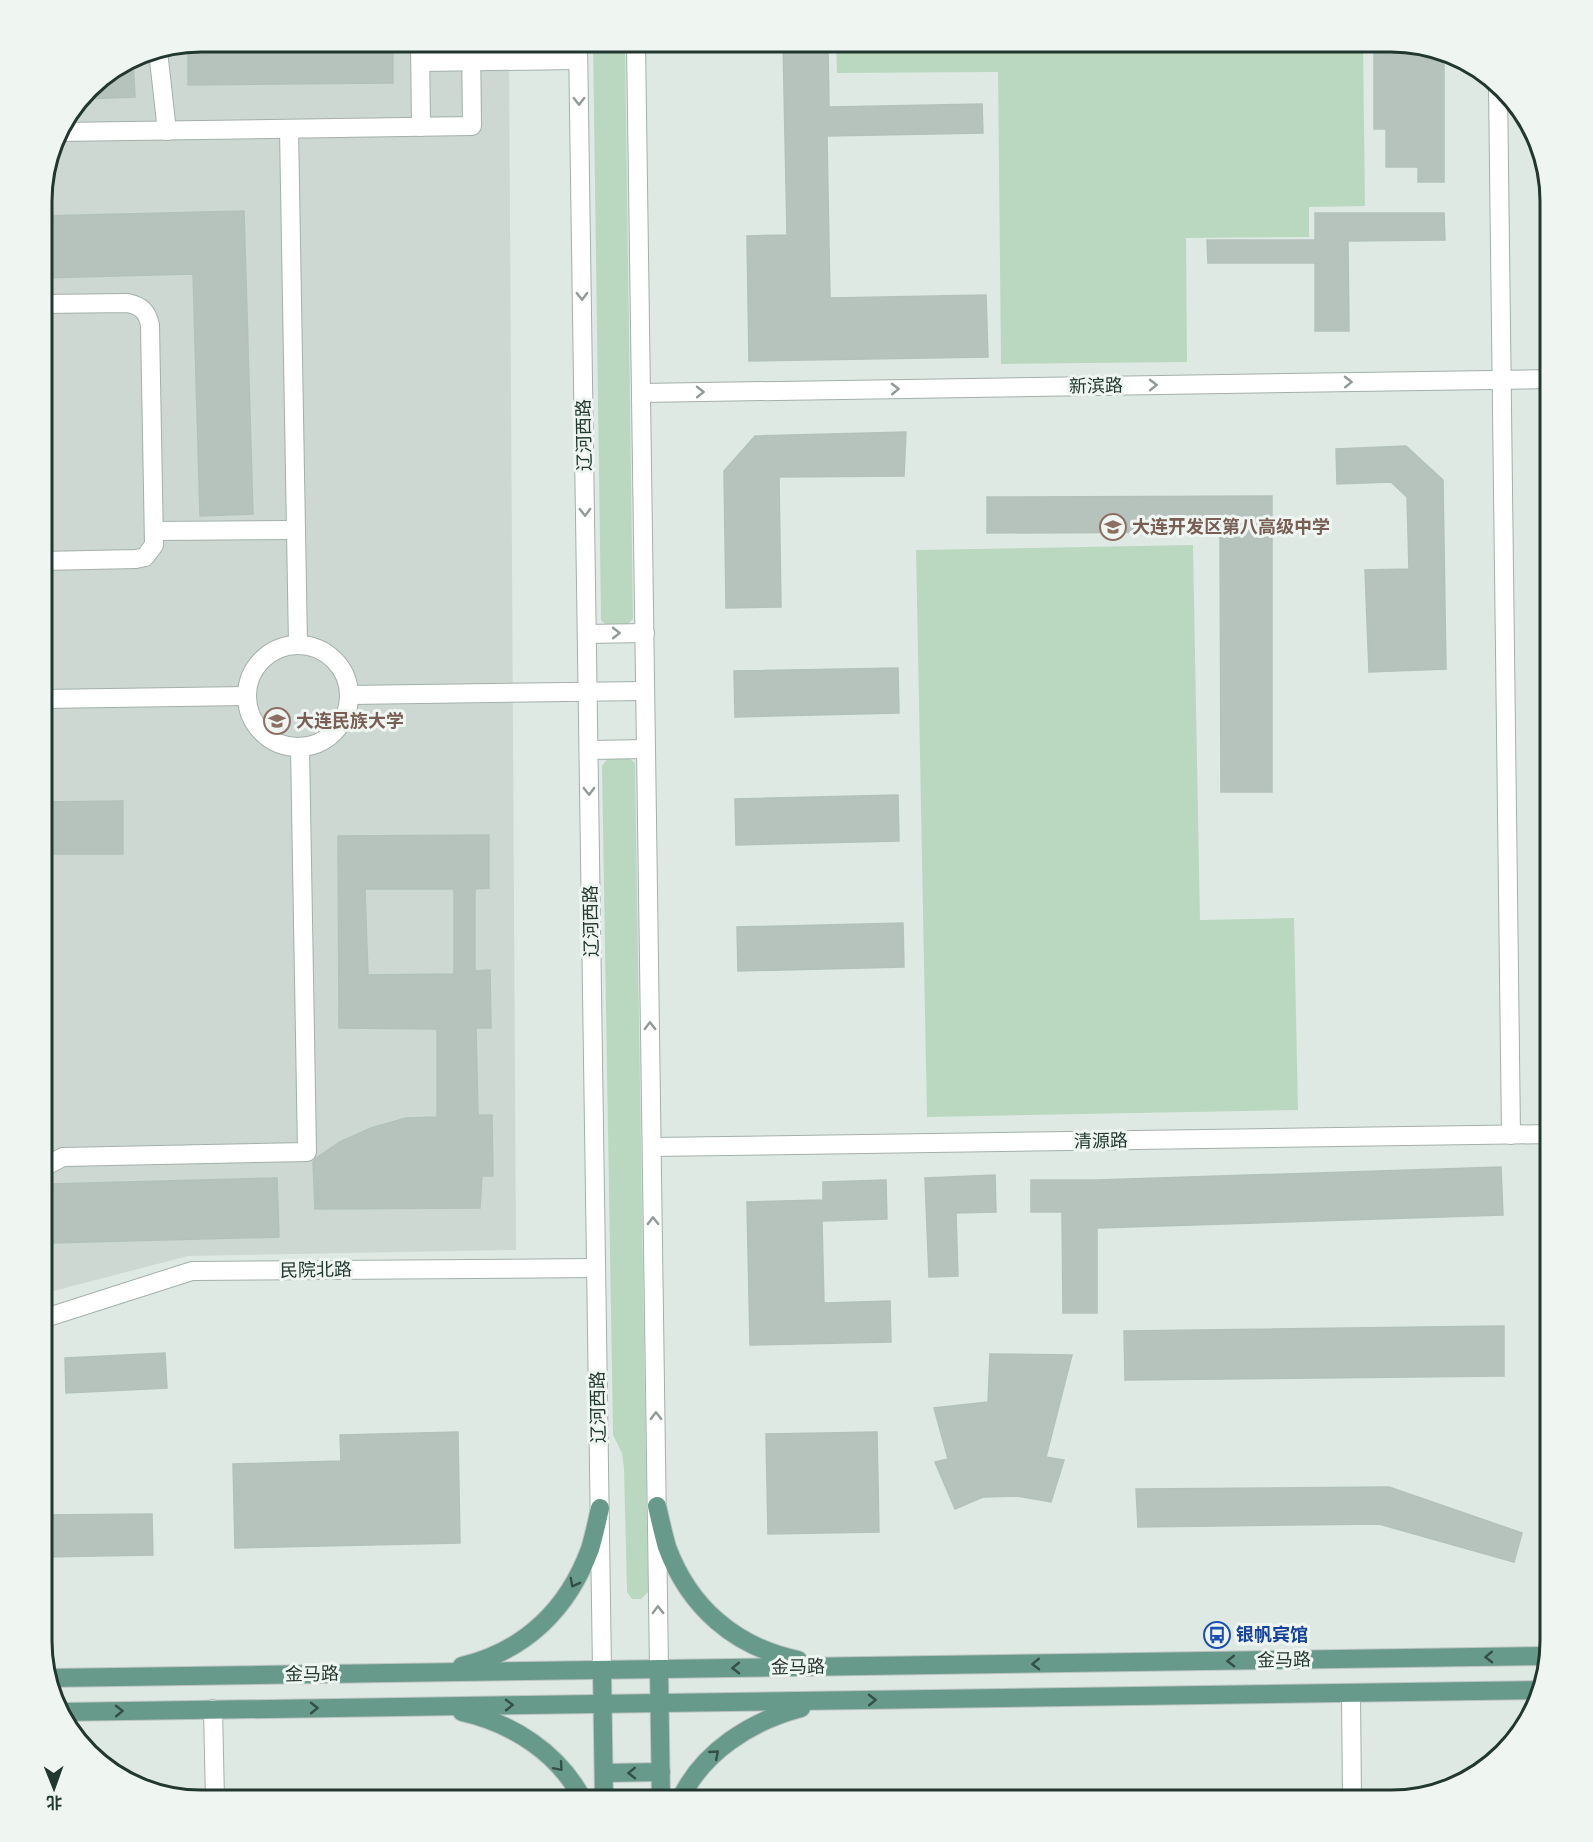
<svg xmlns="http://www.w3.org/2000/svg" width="1593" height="1842" viewBox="0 0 1593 1842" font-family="'IBM Plex Sans','Noto Sans SC',sans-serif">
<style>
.built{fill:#cdd8d3}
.green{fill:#bad8c0}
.building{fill:#b5c3bc;stroke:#b2c2ba;stroke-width:1.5;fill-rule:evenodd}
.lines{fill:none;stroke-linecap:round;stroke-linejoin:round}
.minor-casing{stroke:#a3b0aa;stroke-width:20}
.major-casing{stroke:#bdc3c1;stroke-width:20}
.minor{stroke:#fff;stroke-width:18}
.major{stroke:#679a8a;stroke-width:18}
.oneway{stroke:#909b98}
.oneway2{stroke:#335046}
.labels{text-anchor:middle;stroke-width:6;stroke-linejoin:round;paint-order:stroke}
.street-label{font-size:18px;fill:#223730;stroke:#eff6f2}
.education-label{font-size:18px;font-weight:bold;fill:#785e54;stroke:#eff6f2;text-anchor:start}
.transit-label{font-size:18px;font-weight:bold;fill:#164399;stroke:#eff6f2;text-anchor:start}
.rim{fill:none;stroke:#223730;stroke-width:3}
</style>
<rect width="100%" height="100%" fill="#dfe9e4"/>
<path class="built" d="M 201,42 L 509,42 L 516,1250 L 188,1256 L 42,1294 L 42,191 L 59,131 L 96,82 L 141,54 Z"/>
<g class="green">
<path d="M 593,42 L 625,42 L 633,619 L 623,629 L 610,629 L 601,620 Z"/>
<path d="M 836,42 L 1363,42 L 1365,206 L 1309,207 L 1309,237 L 1186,238 L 1187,362 L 1001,364 L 998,72 L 837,73 Z"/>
<path d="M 1193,545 L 1200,920 L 1294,918 L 1298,1110 L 927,1117 L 916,550 Z"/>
<path d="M 612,753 L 624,753 L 635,763 L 648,1592 L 641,1599 L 632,1599 L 627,1592 L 624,1469 L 622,1453 L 613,1435 L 602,766 Z"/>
</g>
<g class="building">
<path d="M 393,42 L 393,83 L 188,85 L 188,45 L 201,42 Z"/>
<path d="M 783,42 L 828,42 L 829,107 L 982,104 L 983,133 L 827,136 L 830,298 L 986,295 L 988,357 L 749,361 L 747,236 L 787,235 Z"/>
<path d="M 1374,42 L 1402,42 L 1444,55 L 1444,182 L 1418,182 L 1418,167 L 1386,167 L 1386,129 L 1374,129 Z"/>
<path d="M 133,59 L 135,97 L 83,99 L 96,82 Z"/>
<path d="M 244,211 L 253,514 L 200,516 L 193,274 L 42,278 L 42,216 Z"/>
<path d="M 1315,213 L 1444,213 L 1445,240 L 1348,241 L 1349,331 L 1315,331 L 1315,263 L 1208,263 L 1207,240 L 1315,240 Z"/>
<path d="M 906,432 L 904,476 L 779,477 L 781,607 L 726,608 L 724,471 L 755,436 Z"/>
<path d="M 1406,446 L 1443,480 L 1446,669 L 1369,672 L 1365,570 L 1409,569 L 1407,497 L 1391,482 L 1337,484 L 1336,449 Z"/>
<path d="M 1272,496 L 1272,792 L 1221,792 L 1220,532 L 987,533 L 987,497 Z"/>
<path d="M 898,668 L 899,713 L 735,717 L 734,671 Z"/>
<path d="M 898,795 L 899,841 L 736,845 L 735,799 Z"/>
<path d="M 123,801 L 123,854 L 42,854 L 42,802 Z"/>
<path d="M 489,835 L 489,888 L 475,889 L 475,971 L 490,970 L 491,1028 L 476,1028 L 478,1115 L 492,1115 L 493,1176 L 482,1176 L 480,1208 L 315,1209 L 313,1162 L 316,1158 L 340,1142 L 371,1128 L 406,1118 L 437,1117 L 437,1029 L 339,1028 L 338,836 ZM 365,889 L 454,889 L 454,974 L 368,975 Z"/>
<path d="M 903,923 L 904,967 L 738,971 L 737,927 Z"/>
<path d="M 1501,1167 L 1503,1215 L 1097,1228 L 1097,1313 L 1063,1313 L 1062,1212 L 1031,1212 L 1031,1180 L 1097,1180 Z"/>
<path d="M 995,1175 L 996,1212 L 956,1213 L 958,1276 L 929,1277 L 925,1178 Z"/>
<path d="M 277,1178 L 279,1237 L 52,1243 L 51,1184 Z"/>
<path d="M 886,1180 L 887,1219 L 822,1221 L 824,1303 L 890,1301 L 891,1342 L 750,1345 L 747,1202 L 823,1200 L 823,1182 Z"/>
<path d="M 1504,1326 L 1504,1376 L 1125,1380 L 1124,1331 Z"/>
<path d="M 165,1353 L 167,1388 L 66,1393 L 65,1358 Z"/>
<path d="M 990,1354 L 1072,1355 L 1046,1457 L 1064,1460 L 1051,1502 L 1017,1496 L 983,1497 L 955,1509 L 935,1462 L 948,1459 L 934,1408 L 988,1402 Z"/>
<path d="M 458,1432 L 460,1543 L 235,1548 L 233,1464 L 341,1461 L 340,1435 Z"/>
<path d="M 877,1432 L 879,1532 L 768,1534 L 766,1434 Z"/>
<path d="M 1389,1487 L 1522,1533 L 1514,1562 L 1379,1524 L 1138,1527 L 1136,1489 Z"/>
<path d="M 152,1514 L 153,1555 L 42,1557 L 42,1515 Z"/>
</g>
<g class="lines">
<defs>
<g id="minor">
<path d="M 420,42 L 421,127"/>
<path d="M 578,42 L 602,1670"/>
<path d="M 636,42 L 659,1669"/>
<path d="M 158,51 L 167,131"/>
<path d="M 421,62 L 578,60"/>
<path d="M 1498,86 L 1511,1135"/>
<path d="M 289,129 L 298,645"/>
<path d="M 58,132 L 472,126 L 471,42"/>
<path d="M 641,393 L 1551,379"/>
<path d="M 154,531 L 296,530"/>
<path d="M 42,561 L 136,559 L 145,557 L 154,545 L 150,325 C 147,311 141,306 128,303 L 42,304"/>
<path d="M 587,634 L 645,633"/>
<circle cx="298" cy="696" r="51"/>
<path d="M 349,695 L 645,691"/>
<path d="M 42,699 L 247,696"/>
<path d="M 589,750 L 646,749"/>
<path d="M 652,1147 L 1551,1134"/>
<path d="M 42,1168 L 63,1157 L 307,1152 L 300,747"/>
<path d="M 42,1319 L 192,1271 L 596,1268"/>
<path d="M 1351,1693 L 1352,1800"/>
<path d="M 213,1709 L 215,1800"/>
</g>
<g id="major">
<path d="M 657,1506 C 660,1519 663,1533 667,1547 C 689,1607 735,1647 798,1660"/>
<path d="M 462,1666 C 525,1651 568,1609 590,1549 C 594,1536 597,1522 600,1508"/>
<path d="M 659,1669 L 661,1800"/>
<path d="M 602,1670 L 604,1800"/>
<path d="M 48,1678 L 1547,1656"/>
<path d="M 61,1712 L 1539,1690"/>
<path d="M 462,1712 C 512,1723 559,1753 583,1800"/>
<path d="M 604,1773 L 661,1772"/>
<path d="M 680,1800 C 702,1752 751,1721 801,1708"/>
</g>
</defs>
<use href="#minor" class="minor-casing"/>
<use href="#major" class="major-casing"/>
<use href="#minor" class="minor"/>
<use href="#major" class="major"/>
</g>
<defs><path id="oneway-chevron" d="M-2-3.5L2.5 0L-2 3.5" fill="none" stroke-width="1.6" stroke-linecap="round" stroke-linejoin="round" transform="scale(1.5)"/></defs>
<g class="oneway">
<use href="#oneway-chevron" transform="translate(579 101) rotate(89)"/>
<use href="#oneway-chevron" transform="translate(582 296) rotate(89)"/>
<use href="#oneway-chevron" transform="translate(1348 382) rotate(-1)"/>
<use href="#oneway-chevron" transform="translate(1153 385) rotate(-1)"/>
<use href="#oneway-chevron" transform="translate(895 389) rotate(-1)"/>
<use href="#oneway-chevron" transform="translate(700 392) rotate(-1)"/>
<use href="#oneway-chevron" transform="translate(585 512) rotate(89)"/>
<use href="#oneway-chevron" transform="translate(616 633) rotate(-1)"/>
<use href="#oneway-chevron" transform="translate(589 791) rotate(89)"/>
<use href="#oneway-chevron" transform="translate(650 1026) rotate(-91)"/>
<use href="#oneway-chevron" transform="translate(653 1221) rotate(-91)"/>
<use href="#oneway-chevron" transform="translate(656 1416) rotate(-91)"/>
<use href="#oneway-chevron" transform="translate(658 1610) rotate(-91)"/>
</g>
<g class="oneway2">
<use href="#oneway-chevron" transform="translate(574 1583) rotate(118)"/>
<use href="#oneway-chevron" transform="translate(1489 1657) rotate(179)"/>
<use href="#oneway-chevron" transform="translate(1231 1661) rotate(179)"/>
<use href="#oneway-chevron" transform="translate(1036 1664) rotate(179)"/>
<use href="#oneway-chevron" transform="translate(736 1668) rotate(179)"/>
<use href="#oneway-chevron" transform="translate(872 1700) rotate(-1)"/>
<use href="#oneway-chevron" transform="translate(509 1705) rotate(-1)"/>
<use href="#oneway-chevron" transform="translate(314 1708) rotate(-1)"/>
<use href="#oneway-chevron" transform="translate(119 1711) rotate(-1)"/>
<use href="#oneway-chevron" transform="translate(715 1754) rotate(-41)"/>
<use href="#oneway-chevron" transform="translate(559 1767) rotate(49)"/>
<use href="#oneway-chevron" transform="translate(632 1773) rotate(179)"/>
</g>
<defs>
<symbol id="school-ring" viewBox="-11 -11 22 22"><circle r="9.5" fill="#eff6f2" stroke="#8d6e63" stroke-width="1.5"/><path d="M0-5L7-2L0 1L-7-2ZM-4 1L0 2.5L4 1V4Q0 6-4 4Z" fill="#8d6e63"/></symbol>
<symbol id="university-ring" viewBox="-11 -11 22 22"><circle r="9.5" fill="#eff6f2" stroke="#8d6e63" stroke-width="1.5"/><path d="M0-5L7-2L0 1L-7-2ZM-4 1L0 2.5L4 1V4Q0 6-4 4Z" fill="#8d6e63"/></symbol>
<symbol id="bus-ring" viewBox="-11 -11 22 22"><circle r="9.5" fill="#eff6f2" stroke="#1a4fb4" stroke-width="1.5"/><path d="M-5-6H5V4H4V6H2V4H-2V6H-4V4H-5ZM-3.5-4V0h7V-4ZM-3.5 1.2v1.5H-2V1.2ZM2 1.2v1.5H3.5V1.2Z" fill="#1a4fb4"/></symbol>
</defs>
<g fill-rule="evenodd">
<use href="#school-ring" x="1098" y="512" width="30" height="30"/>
<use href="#university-ring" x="262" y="706" width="30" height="30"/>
<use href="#bus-ring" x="1202" y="1620" width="30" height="30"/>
</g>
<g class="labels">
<g class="street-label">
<text transform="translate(1096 386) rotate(-1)" y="6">新滨路</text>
<text transform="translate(584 435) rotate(-91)" y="6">辽河西路</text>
<text transform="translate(591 921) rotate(-91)" y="6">辽河西路</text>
<text transform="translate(1101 1141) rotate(-1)" y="6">清源路</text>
<text transform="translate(316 1270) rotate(-1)" y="6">民院北路</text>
<text transform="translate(598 1407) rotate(-91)" y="6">辽河西路</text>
<text transform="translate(1284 1660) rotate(-1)" y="6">金马路</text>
<text transform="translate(798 1667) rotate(-1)" y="6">金马路</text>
<text transform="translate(312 1674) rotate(-1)" y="6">金马路</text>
</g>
<g class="education-label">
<text x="1132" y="533">大连开发区第八高级中学</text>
<text x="296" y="727">大连民族大学</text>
</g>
<g class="transit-label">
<text x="1236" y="1641">银帆宾馆</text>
</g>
</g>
<path d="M0 0H1593V1842H0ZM201 52H1391A149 149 0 0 1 1540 201V1641A149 149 0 0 1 1391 1790H201A149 149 0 0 1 52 1641V201A149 149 0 0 1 201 52Z" fill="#eff6f2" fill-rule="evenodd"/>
<path class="rim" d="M201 52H1391A149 149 0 0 1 1540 201V1641A149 149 0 0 1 1391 1790H201A149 149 0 0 1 52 1641V201A149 149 0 0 1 201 52Z"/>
<g transform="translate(54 1788) rotate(179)" stroke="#eff6f2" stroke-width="4.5" paint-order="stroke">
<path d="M0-4.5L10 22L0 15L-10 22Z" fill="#223730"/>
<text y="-9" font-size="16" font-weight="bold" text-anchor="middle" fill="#223730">北</text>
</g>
</svg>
